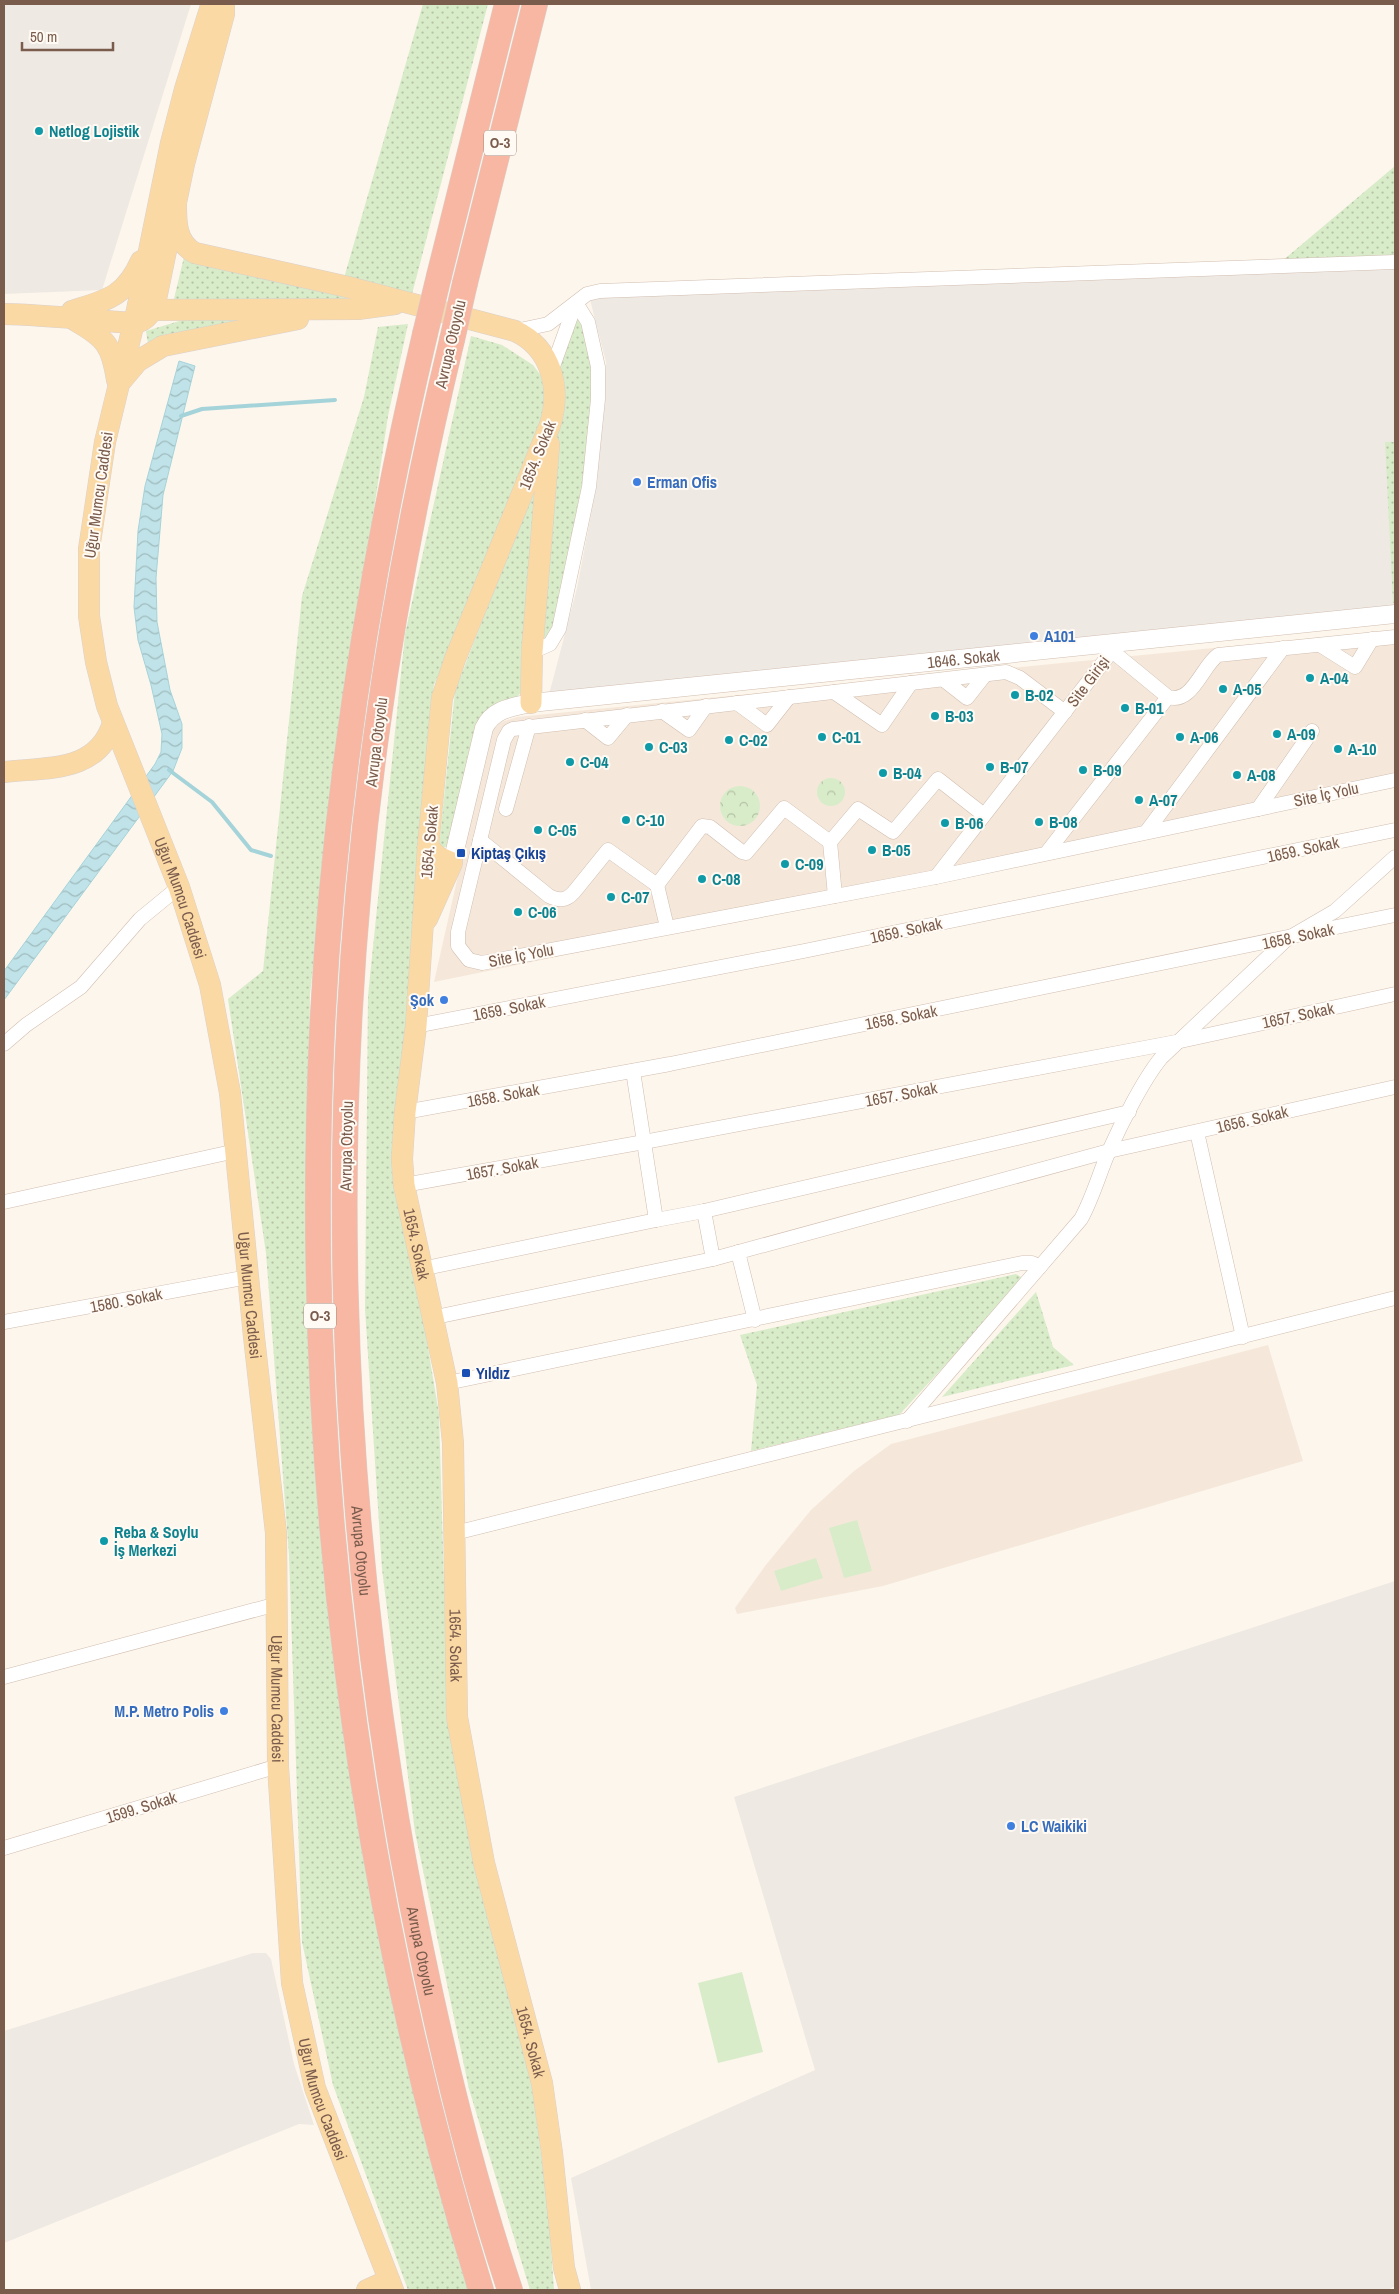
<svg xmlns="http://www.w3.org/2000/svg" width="1399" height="2294" viewBox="0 0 1399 2294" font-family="'Archivo Narrow',sans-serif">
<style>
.residential{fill:#f5e8da}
.industrial{fill:#efe9e4}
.grass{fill:url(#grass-dots)}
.forest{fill:url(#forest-crowns)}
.pitch{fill:#d8ecc9}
.water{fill:url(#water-waves);stroke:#a5d3da}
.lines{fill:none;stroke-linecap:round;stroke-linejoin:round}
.stream{stroke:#a5d3da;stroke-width:4}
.minor-casing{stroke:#d1beb0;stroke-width:15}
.tertiary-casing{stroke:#d1beb0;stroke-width:19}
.primary-casing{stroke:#dad1cd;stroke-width:22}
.motorway-casing{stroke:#dad1cd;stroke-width:26}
.minor{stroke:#fff;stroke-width:14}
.tertiary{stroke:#fff;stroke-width:18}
.primary{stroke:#fbd9a5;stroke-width:21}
.motorway{stroke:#f7b7a3;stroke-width:25}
.motorway-bridge-casing{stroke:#dad1cd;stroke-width:26;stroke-linecap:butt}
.motorway-bridge{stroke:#f7b7a3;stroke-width:25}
.culture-dot{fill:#0f9aa8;stroke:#fffaf3;stroke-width:2}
.shop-dot{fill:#3f7fe0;stroke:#fffaf3;stroke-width:2}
.transit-dot{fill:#1a4fb4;stroke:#fffaf3;stroke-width:2}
.labels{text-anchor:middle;stroke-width:4;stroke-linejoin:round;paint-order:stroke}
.shield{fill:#fffaf3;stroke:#a28b7f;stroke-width:1}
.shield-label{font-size:15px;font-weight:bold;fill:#7a5c4d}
.culture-label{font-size:16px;font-weight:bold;fill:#0d838f;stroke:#fffaf3;text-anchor:start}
.street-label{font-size:16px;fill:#7a5c4d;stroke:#fffaf3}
.shop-label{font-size:16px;font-weight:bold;fill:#366cbe;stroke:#fffaf3;text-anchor:start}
.transit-label{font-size:16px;font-weight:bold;fill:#164399;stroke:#fffaf3;text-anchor:start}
</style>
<defs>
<pattern id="grass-dots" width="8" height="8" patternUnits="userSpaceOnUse" patternTransform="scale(1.25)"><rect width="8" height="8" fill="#d8ecc9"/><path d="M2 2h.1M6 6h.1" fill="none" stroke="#b4c2a5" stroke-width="1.8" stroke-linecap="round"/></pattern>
<pattern id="forest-crowns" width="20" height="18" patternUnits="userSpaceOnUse" patternTransform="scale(1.25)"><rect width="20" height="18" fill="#d8ecc9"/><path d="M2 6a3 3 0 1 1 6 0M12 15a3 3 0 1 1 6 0" fill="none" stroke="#b4c2a5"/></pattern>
<pattern id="water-waves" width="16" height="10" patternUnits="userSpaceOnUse" patternTransform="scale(1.25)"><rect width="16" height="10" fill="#bfe3e8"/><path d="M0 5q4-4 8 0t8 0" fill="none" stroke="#a0bbbe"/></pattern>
</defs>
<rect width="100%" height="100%" fill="#fdf6ec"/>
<g class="residential">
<path d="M 1395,630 L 1395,785 L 434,982 L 492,725 L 517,717 Z"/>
<path d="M 1268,1345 L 1303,1461 L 883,1586 L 737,1614 L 735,1608 L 765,1566 L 811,1510 L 854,1471 L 891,1444 Z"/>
</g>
<g class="industrial">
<path d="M 4,4 L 191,4 L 102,290 L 4,294 Z"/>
<path d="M 1395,258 L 1395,614 L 547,702 L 577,588 L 597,483 L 606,362 L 587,288 Z"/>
<path d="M 1395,1581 L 1395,2286 L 1388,2290 L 591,2290 L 571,2178 L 815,2070 L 734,1797 Z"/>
<path d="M 253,1953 L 266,1953 L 271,1959 L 294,2064 L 314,2125 L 299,2124 L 4,2243 L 4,2031 Z"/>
</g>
<g class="grass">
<path d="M 423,4 L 488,4 L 412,294 L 344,278 Z"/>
<path d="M 1395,166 L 1395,261 L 1275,267 Z"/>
<path d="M 184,257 L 346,296 L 346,300 L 173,303 Z"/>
<path d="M 576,303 L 588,322 L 598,399 L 559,630 L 532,652 L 553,379 Z"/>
<path d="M 186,319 L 274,319 L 148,344 L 146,331 Z"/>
<path d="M 408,324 L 388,416 L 367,556 L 328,829 L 310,995 L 308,1157 L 309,1316 L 318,1513 L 338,1694 L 368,1884 L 427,2143 L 468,2290 L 408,2290 L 333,2085 L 302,1942 L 289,1555 L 266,1253 L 228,999 L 263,971 L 302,596 L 364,397 L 378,327 Z"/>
<path d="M 471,336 L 502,345 L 533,365 L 548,385 L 550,401 L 519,489 L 434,685 L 430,711 L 398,1167 L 439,1414 L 448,1717 L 530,2072 L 548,2205 L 554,2290 L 530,2290 L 469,2089 L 415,1832 L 382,1569 L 365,1309 L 368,996 L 405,634 Z"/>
<path d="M 1385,442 L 1395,442 L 1395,603 L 1393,603 Z"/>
<path d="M 532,492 L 535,492 L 523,690 L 517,697 L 490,708 L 448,845 L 444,848 L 439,847 L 455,691 Z"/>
<path d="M 1016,1274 L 1021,1277 L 1021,1283 L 899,1415 L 751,1451 L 757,1385 L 740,1335 Z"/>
<path d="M 1036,1292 L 1053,1347 L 1074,1365 L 942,1397 Z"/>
</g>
<g class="forest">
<circle cx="831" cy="792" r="14"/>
<circle cx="740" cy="806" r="20"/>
</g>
<g class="pitch">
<path d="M 857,1520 L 872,1571 L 844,1578 L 829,1528 Z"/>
<path d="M 816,1558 L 823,1578 L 781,1591 L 774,1571 Z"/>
<path d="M 742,1972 L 763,2052 L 718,2063 L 698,1983 Z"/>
</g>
<path class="water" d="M 179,361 L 195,366 L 163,495 L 156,578 L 157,622 L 170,690 L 182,724 L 182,748 L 173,771 L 4,1000 L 4,971 L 155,764 L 161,752 L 162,734 L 151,685 L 138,640 L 134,607 L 138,531 L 145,486 Z"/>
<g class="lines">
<g class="stream">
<path d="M 181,416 L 202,409 L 335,400"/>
<path d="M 169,770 L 212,802 L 251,850 L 271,856"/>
</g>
<defs>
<g id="minor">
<path d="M 515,331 L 548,324 L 587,294 L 600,291 L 1395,262"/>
<path d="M 551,372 L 575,305"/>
<path d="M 1320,645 L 1355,667 L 1372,639"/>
<path d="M 1112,651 L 1168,697 C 1192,705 1202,666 1218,655 L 1395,637"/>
<path d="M 532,652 L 550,644 L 559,629 L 589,487 L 598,399 L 598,367 L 588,322 L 576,303"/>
<path d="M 944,680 L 967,698 L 985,675"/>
<path d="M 834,692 L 882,725 L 911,683"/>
<path d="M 737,703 L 767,725 L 789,697"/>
<path d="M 662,711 L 689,730 L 706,706"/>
<path d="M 1065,712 L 1020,678 L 1006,672 L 513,729 L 509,731 L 504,740 L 458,932 L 458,946 L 469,960 L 482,963 L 936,877 L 1395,780"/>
<path d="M 585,720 L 608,738 L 627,715"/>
<path d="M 506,809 L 529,726"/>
<path d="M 1258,809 L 1312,731"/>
<path d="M 1147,831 L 1283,648"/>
<path d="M 480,840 L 549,896 C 559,901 566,901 574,892 L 608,850 L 657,885 L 702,826 L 710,827 L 742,852 L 746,853 L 784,808 L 830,842 L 858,809 L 893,832 L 938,779 L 984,815"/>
<path d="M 830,842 L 835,896"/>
<path d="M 1048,851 L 1168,697"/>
<path d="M 936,877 L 1112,651"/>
<path d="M 657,885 L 667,927"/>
<path d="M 416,1026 L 804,951 L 1395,830"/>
<path d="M 4,1044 L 26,1025 L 81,987 L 140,919 L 179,887"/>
<path d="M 633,1071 L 656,1220 L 704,1211 L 713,1259 L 1109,1151 L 1395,1087"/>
<path d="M 405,1112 L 670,1064 L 1395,915"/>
<path d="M 1197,1132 L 1243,1337"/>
<path d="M 404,1185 L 644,1142 L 1176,1042 L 1395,994"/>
<path d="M 4,1202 L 236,1151"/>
<path d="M 704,1211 L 1129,1112"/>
<path d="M 738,1252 L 755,1320"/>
<path d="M 421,1269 L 656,1220"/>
<path d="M 431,1318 L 713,1259"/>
<path d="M 4,1322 L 248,1277"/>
<path d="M 447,1383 L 1022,1263 L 1032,1263 L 1040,1267"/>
<path d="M 907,1421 L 1081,1219 C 1093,1197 1099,1174 1109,1151 C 1121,1124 1143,1080 1161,1058 L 1287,939 L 1335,911 L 1395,857"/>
<path d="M 455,1533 L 1395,1298"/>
<path d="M 4,1677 L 277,1604"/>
<path d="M 4,1848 L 278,1766"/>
</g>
<g id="tertiary">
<path id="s1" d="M 452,863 L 484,728 C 493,709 512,707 531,703 L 1395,614"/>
</g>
<g id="primary">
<path id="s2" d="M 214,4 L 210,9 L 185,89 L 171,143 L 137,310 L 105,442 L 89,549 L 89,616 L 96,662 L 107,706 L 179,887 L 210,985 L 230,1093 L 254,1337 L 276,1533 L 278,1766 L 292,1983 L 315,2088 L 393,2290"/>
<path id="s3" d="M 176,197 C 176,218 174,242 195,253 L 348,287 L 515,331 C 552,348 561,389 550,425 L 455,659 L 442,698 L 428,847 L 416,1026 L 405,1112 L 402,1159 L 404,1185 L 447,1383 L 453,1443 L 457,1717 L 484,1863 L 542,2083 L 552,2153 L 564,2268 L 570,2290"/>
<path d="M 139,310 L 358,309 L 395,304"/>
<path d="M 72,311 C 107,300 125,297 141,261"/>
<path d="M 4,314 C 48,315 90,320 134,323 C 148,321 152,311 156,299 L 184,164 L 224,14 L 224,4"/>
<path d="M 76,321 C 106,338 112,346 117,380"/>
<path d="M 122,380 L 138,361 L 163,346 L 298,319"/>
<path d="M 531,703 L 532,652 L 549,444"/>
<path d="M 4,772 C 47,767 98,773 113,723"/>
<path d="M 427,919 L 452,863 L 438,857 L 428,847"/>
<path d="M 367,2290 L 389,2280"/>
</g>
<g id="motorway">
<path d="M 439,276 L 507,4"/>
<path d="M 465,283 L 535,4"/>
<path d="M 425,334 C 371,563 333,797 322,1032 C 302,1455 356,1887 481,2290"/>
<path id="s4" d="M 452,340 C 421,468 395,599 377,730 C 325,1103 337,1486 403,1857 C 430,2003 463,2149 510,2290"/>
</g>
</defs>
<use href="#minor" class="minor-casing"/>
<use href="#tertiary" class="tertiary-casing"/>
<use href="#primary" class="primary-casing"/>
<use href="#motorway" class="motorway-casing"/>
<use href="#minor" class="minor"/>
<use href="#tertiary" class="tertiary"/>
<use href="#primary" class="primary"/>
<use href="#motorway" class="motorway"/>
<defs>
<g id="motorway-bridge">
<path d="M 425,334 L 439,276"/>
<path d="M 452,340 L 465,283"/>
</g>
</defs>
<use href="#motorway-bridge" class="motorway-bridge-casing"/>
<use href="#motorway-bridge" class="motorway-bridge"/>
</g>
<g class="culture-dot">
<circle cx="39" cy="131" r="5"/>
<circle cx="1310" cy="678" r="5"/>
<circle cx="1223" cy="689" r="5"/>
<circle cx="1015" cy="695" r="5"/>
<circle cx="1125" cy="708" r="5"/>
<circle cx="935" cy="716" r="5"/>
<circle cx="1277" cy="734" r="5"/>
<circle cx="822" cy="737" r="5"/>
<circle cx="1180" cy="737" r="5"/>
<circle cx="729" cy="740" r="5"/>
<circle cx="649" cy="747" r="5"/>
<circle cx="1338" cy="749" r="5"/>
<circle cx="570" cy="762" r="5"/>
<circle cx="990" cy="767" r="5"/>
<circle cx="1083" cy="770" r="5"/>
<circle cx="883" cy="773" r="5"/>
<circle cx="1237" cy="775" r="5"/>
<circle cx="1139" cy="800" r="5"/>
<circle cx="626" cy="820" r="5"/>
<circle cx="1039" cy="822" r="5"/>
<circle cx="945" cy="823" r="5"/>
<circle cx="538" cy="830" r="5"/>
<circle cx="872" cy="850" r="5"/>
<circle cx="785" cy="864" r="5"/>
<circle cx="702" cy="879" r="5"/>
<circle cx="611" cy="897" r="5"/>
<circle cx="518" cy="912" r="5"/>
<circle cx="104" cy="1541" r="5"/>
</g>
<g class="shop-dot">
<circle cx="637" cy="482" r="5"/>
<circle cx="1034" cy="636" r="5"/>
<circle cx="444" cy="1000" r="5"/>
<circle cx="224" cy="1711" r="5"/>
<circle cx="1011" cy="1826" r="5"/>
</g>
<g class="transit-dot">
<rect x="456" y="848" width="10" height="10" rx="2.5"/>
<rect x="461" y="1368" width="10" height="10" rx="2.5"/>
</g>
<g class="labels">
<g class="shield">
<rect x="484" y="130.5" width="32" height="25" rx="4"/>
<rect x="304" y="1303.5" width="32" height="25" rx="4"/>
</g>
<g class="shield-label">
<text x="500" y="148">O-3</text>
<text x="320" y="1321">O-3</text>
</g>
<g class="culture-label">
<text x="49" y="137">Netlog Lojistik</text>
<text x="1320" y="684">A-04</text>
<text x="1233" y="695">A-05</text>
<text x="1025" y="701">B-02</text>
<text x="1135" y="714">B-01</text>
<text x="945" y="722">B-03</text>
<text x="1287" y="740">A-09</text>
<text x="832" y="743">C-01</text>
<text x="1190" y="743">A-06</text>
<text x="739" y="746">C-02</text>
<text x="659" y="753">C-03</text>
<text x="1348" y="755">A-10</text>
<text x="580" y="768">C-04</text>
<text x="1000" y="773">B-07</text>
<text x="1093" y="776">B-09</text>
<text x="893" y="779">B-04</text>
<text x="1247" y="781">A-08</text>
<text x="1149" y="806">A-07</text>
<text x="636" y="826">C-10</text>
<text x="1049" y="828">B-08</text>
<text x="955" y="829">B-06</text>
<text x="548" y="836">C-05</text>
<text x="882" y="856">B-05</text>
<text x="795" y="870">C-09</text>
<text x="712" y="885">C-08</text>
<text x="621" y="903">C-07</text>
<text x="528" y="918">C-06</text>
<text x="114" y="1538">Reba &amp; Soylu<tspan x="114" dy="18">İş Merkezi</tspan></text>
</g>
<g class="street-label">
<text transform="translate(450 344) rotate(-77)" y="6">Avrupa Otoyolu</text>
<text transform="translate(537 455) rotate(-68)" y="6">1654. Sokak</text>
<text transform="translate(98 495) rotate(-82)" y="6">Uğur Mumcu Caddesi</text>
<text dy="6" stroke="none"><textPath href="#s1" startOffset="629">1646. Sokak</textPath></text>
<text transform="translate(1088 681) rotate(-53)" y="6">Site Girişi</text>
<text transform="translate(376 742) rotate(-83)" y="6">Avrupa Otoyolu</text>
<text transform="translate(1326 794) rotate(-12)" y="6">Site İç Yolu</text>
<text transform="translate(429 842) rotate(-85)" y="6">1654. Sokak</text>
<text transform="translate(1303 849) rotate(-12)" y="6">1659. Sokak</text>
<text dy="6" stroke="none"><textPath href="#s2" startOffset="925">Uğur Mumcu Caddesi</textPath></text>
<text transform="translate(906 930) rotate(-12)" y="6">1659. Sokak</text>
<text transform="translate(1298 936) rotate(-12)" y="6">1658. Sokak</text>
<text transform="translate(521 955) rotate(-11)" y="6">Site İç Yolu</text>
<text transform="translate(509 1008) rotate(-11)" y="6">1659. Sokak</text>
<text transform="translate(1298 1015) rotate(-12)" y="6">1657. Sokak</text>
<text transform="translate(901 1017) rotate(-11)" y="6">1658. Sokak</text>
<text transform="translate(901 1094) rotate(-11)" y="6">1657. Sokak</text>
<text transform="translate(503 1095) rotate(-10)" y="6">1658. Sokak</text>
<text transform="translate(1252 1119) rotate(-13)" y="6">1656. Sokak</text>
<text transform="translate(346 1146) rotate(-89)" y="6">Avrupa Otoyolu</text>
<text transform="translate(502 1168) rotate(-10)" y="6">1657. Sokak</text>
<text dy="6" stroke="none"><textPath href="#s3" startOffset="1345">1654. Sokak</textPath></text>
<text dy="6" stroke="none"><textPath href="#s2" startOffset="1330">Uğur Mumcu Caddesi</textPath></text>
<text transform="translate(126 1300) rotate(-11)" y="6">1580. Sokak</text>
<text dy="6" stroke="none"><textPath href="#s4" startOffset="1220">Avrupa Otoyolu</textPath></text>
<text dy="6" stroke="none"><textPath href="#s3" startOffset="1750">1654. Sokak</textPath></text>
<text dy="6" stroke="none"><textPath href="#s2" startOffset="1735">Uğur Mumcu Caddesi</textPath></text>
<text transform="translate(141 1807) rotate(-17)" y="6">1599. Sokak</text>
<text dy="6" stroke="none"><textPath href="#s4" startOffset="1625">Avrupa Otoyolu</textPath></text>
<text dy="6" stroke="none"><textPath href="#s3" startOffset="2155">1654. Sokak</textPath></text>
<text dy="6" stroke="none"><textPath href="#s2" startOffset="2140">Uğur Mumcu Caddesi</textPath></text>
</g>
<g class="shop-label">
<text x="647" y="488">Erman Ofis</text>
<text x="1044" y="642">A101</text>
<text x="434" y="1006" text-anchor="end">Şok</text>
<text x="214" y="1717" text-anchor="end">M.P. Metro Polis</text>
<text x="1021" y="1832">LC Waikiki</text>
</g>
<g class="transit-label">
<text x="471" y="859">Kiptaş Çıkış</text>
<text x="476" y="1379">Yıldız</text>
</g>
</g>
<rect width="1399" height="2294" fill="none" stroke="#7a5c4d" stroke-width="10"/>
<path d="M22 42v8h91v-8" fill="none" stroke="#7a5c4d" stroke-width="2.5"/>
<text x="30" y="42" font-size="15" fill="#7a5c4d" stroke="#fffaf3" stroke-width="4" paint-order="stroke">50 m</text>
</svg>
